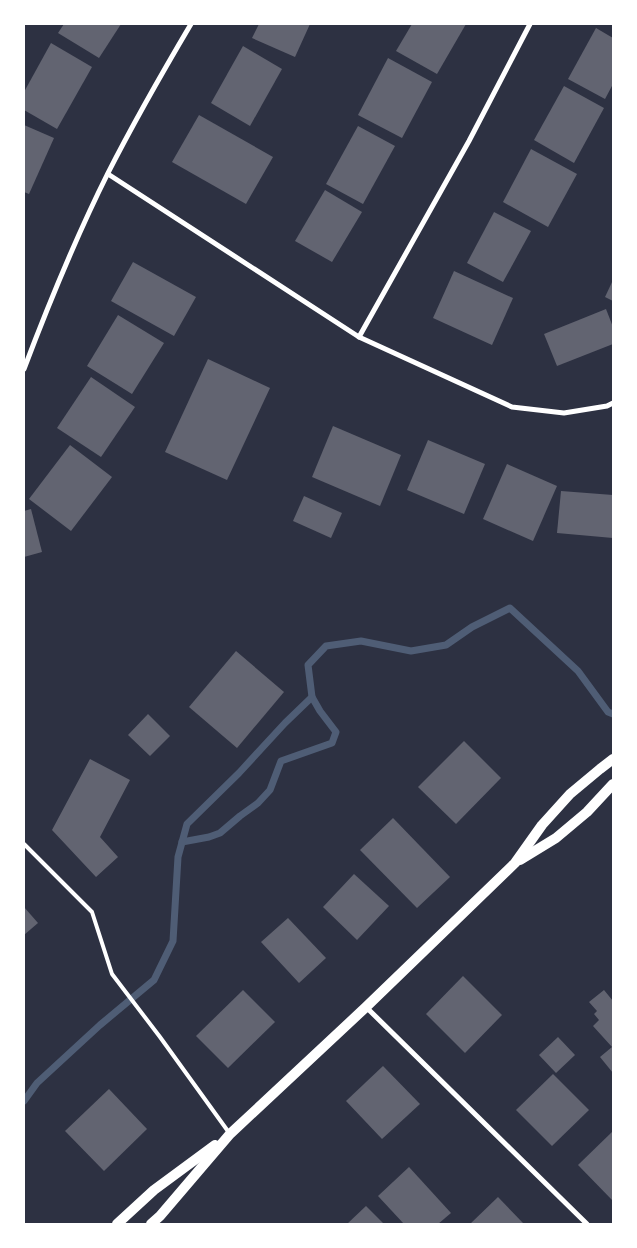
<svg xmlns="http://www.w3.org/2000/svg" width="637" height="1248" viewBox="0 0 637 1248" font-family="Cabin,sans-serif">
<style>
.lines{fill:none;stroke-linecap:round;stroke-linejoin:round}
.stream{stroke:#4f5d75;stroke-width:7}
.building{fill:#626471}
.service{stroke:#fff;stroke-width:4}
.minor{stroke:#fff;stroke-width:5}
.secondary{stroke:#fff;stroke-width:10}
</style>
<rect width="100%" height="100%" fill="#2d3142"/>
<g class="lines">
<g class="stream">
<path d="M 182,842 L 209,837 L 220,833 L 240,816 L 258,803 L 270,790 L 281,761 L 332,743 L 336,732 L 320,711 L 312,697"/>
<path d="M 24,1101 L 37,1083 L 100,1025 L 154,980 L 173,941 L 178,857 L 187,824 L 239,773 L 285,723 L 312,697 L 308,665 L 326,646 L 361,641 L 411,651 L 446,645 L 472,627 L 510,608 L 578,671 L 608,712 L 613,714"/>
</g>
</g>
<g class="building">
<path d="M 64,24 L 121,24 L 99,58 L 58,33 Z"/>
<path d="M 259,24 L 310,24 L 295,57 L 252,38 Z"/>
<path d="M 412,24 L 466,24 L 437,74 L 396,51 Z"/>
<path d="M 596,28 L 613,38 L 613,84 L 605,99 L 568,79 Z"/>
<path d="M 51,43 L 92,67 L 57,129 L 24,110 L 24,92 Z"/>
<path d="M 243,46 L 282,69 L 250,126 L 211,103 Z"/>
<path d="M 388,58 L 432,82 L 402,138 L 358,115 Z"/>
<path d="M 564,86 L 604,108 L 574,163 L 534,140 Z"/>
<path d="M 199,115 L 273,157 L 246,204 L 172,162 Z"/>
<path d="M 24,125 L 54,138 L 29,194 L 24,192 Z"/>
<path d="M 358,126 L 395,146 L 363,204 L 326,184 Z"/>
<path d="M 531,149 L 577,174 L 548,227 L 503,202 Z"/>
<path d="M 325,190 L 362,212 L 332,262 L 295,241 Z"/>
<path d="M 494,212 L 531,231 L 503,282 L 467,263 Z"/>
<path d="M 133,262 L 196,297 L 174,336 L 111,301 Z"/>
<path d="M 454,271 L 513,298 L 492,345 L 433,318 Z"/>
<path d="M 613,280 L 613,301 L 605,297 Z"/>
<path d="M 606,309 L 613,327 L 613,344 L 557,366 L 544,334 Z"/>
<path d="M 118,315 L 164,343 L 132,394 L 87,366 Z"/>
<path d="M 208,359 L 270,388 L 227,480 L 165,452 Z"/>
<path d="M 91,377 L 135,407 L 101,457 L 57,428 Z"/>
<path d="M 333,426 L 401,455 L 380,506 L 312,477 Z"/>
<path d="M 428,440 L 485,464 L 464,514 L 407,490 Z"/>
<path d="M 70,445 L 112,477 L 71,531 L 29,499 Z"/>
<path d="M 507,464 L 557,486 L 533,541 L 483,519 Z"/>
<path d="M 561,491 L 613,495 L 613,538 L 557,533 Z"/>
<path d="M 304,496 L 342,513 L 331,538 L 293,521 Z"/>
<path d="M 31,509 L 42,552 L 24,557 L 24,511 Z"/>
<path d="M 236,651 L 284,692 L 237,748 L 189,707 Z"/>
<path d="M 148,714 L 170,736 L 150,756 L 128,735 Z"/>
<path d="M 464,741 L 501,778 L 456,824 L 418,787 Z"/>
<path d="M 90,759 L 130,780 L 100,837 L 118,857 L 96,877 L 52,830 Z"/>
<path d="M 393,818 L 450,877 L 417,908 L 360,850 Z"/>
<path d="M 354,874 L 389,906 L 357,940 L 323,907 Z"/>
<path d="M 24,907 L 38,923 L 24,935 Z"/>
<path d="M 288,918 L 326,958 L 299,983 L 261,942 Z"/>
<path d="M 463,976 L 502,1015 L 465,1053 L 426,1014 Z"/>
<path d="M 243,990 L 275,1022 L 228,1068 L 196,1036 Z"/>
<path d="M 604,990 L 613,1001 L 613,1073 L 600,1057 L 612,1047 L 593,1026 L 599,1020 L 594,1014 L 597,1011 L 589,1002 Z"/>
<path d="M 558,1037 L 575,1055 L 556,1073 L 539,1055 Z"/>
<path d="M 383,1066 L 420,1104 L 382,1139 L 346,1101 Z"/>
<path d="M 553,1074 L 589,1110 L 552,1146 L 516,1110 Z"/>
<path d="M 109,1089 L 147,1129 L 104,1171 L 65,1131 Z"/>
<path d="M 613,1131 L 613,1201 L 578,1165 Z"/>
<path d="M 409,1167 L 451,1213 L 438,1224 L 404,1224 L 378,1196 Z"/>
<path d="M 498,1197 L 524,1224 L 470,1224 Z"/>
<path d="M 366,1206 L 384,1224 L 347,1224 Z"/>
</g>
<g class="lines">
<path class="service" d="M 24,844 L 92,912 L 112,974 L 160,1037 L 230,1134"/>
<g class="minor">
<path d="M 108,174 L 359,337 L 512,407 L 564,413 L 607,406 L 613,403"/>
<path d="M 359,337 L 469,141 L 530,24"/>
<path d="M 24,369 C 49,303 76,237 108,173 C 134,122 162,73 191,24"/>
<path d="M 366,1007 L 587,1224"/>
</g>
<g class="secondary">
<path d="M 520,860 L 556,838 L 587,812 L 613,784"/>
<path d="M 117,1224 L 154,1190 L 215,1145"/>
<path d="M 151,1224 L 160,1216 L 230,1134 L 366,1007 L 515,863 L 542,825 L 570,794 L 600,769 L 613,759"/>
</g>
</g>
<rect width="637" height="1248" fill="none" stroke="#ffffff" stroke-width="50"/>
</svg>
